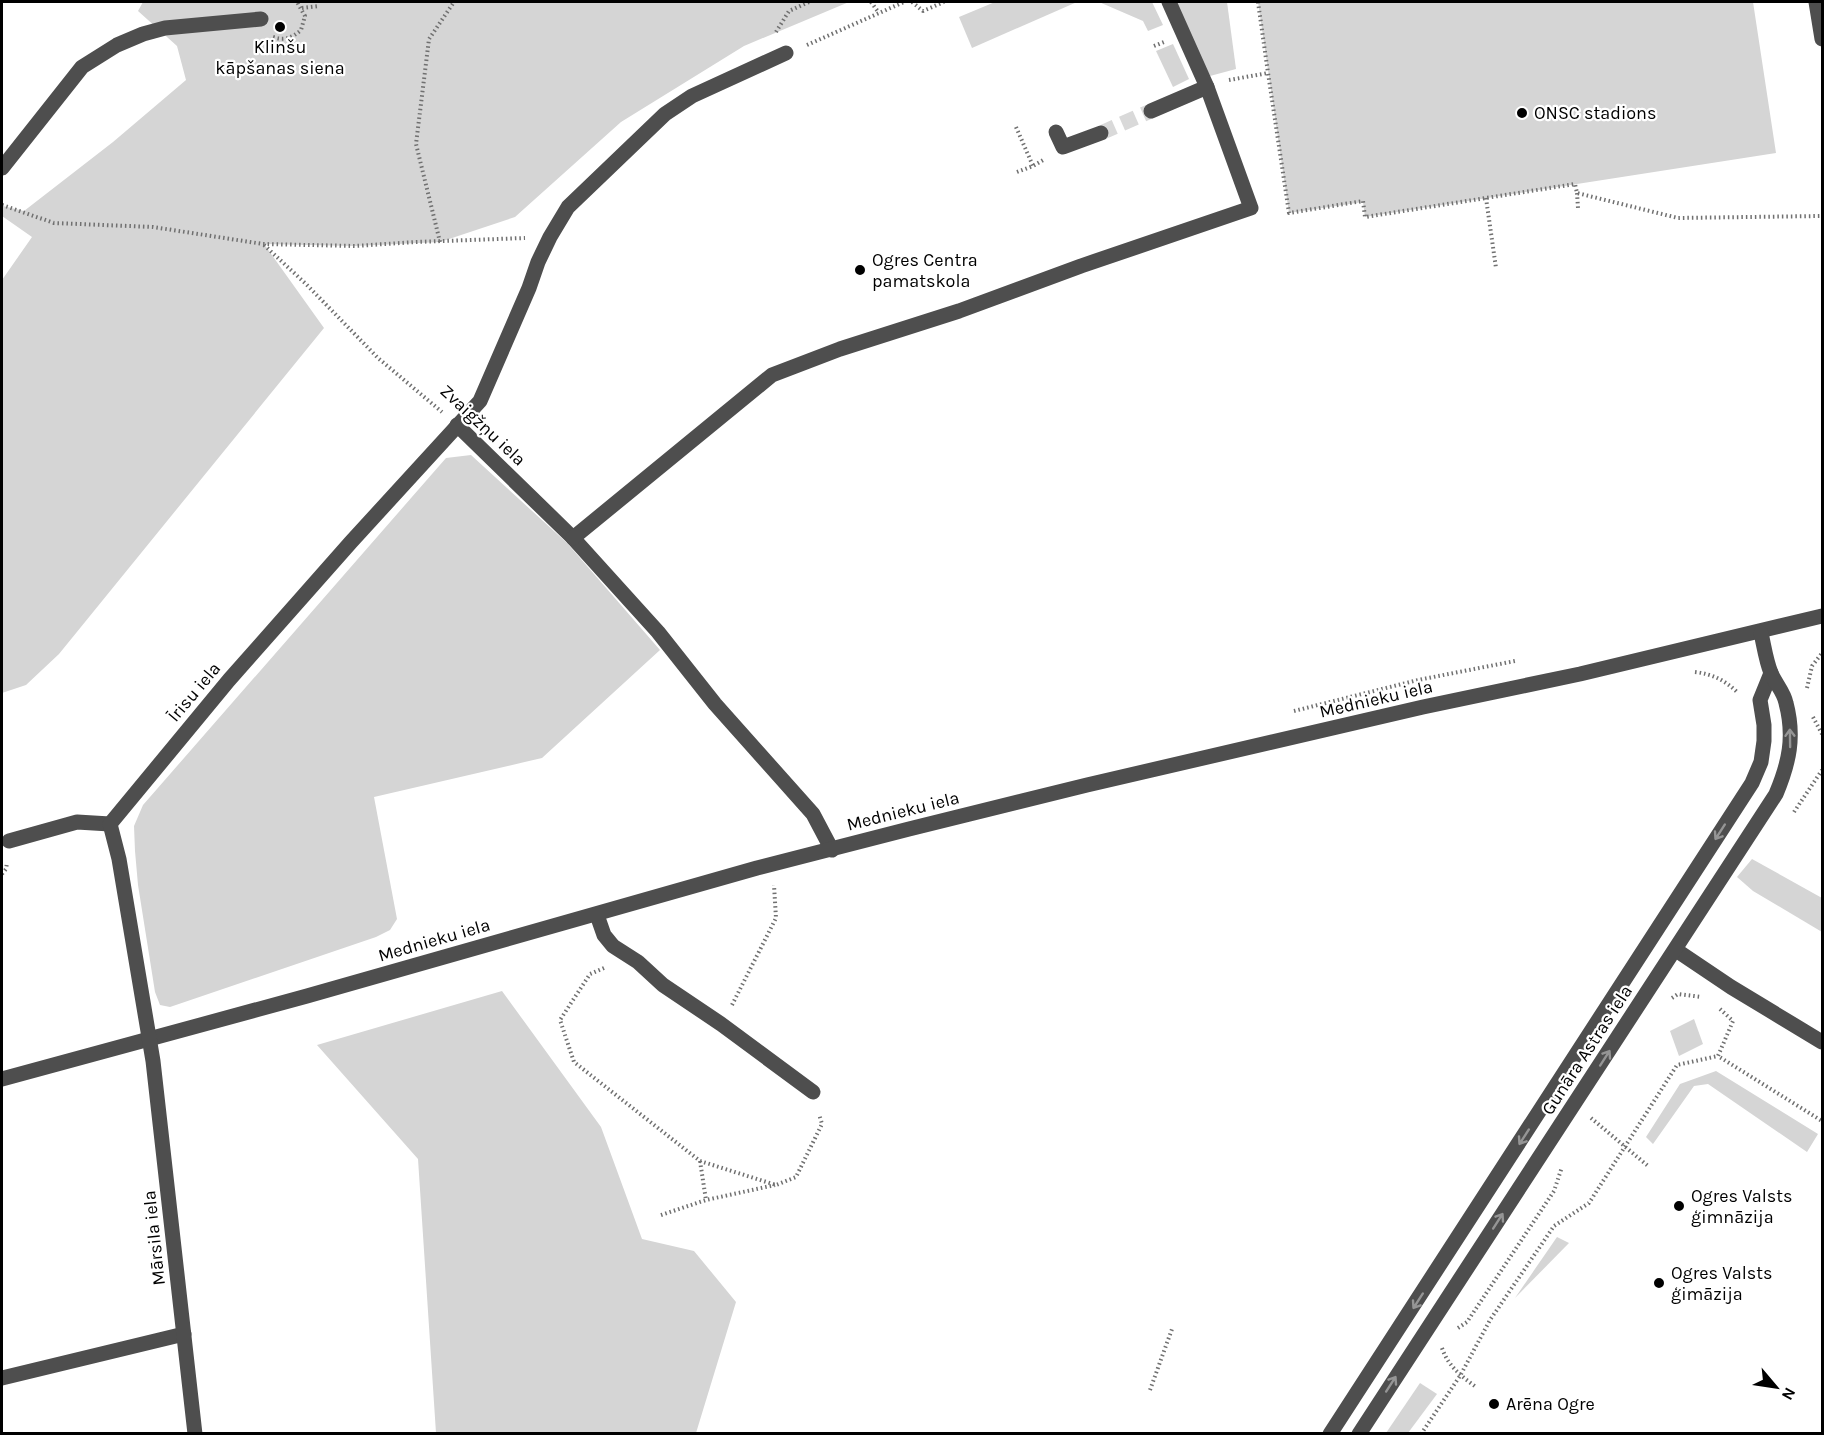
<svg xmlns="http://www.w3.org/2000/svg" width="1824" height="1435" viewBox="0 0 1824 1435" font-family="Karla,sans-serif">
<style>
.green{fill:#d5d5d5}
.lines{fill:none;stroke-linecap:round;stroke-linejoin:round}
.minor-tunnel{stroke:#d9d9d9;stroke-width:15;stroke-dasharray:15 8;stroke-linecap:butt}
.path{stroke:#707070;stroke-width:4;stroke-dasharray:1.5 3;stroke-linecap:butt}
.minor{stroke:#4e4e4e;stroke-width:15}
.oneway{stroke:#959595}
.poi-dot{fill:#000;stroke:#fff;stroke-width:2}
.labels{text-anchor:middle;stroke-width:4.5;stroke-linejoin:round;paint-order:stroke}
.poi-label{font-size:18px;fill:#000;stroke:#fff;text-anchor:start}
.street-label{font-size:18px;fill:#000;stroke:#fff}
</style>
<rect width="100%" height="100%" fill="#fff"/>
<g class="green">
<path d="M 143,2 L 849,2 L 744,46 L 621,122 L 515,217 L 440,242 L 355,246 L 264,244 L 324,328 L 59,654 L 26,685 L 2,693 L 2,280 L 32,237 L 2,216 L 3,206 L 24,211 L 113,142 L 186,80 L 177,46 L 138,11 Z"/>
<path d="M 995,2 L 1077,2 L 972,48 L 959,17 Z"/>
<path d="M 1099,2 L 1152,2 L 1163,25 L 1148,31 L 1143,21 Z"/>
<path d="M 1174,2 L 1227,2 L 1236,69 L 1210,76 Z"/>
<path d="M 1258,2 L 1753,2 L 1776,153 L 1365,217 L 1363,202 L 1289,213 Z"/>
<path d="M 1173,44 L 1189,79 L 1173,87 L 1156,51 Z"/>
<path d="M 471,455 L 567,543 L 660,650 L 542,758 L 374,797 L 397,919 L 390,930 L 376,937 L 170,1007 L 160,1005 L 155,992 L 138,885 L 135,851 L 134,826 L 143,805 L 446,458 Z"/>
<path d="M 1752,859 L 1822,898 L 1822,932 L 1753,891 L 1737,877 Z"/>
<path d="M 502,991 L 601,1127 L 642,1239 L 694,1251 L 736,1302 L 696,1433 L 436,1433 L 418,1159 L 317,1045 Z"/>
<path d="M 1694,1019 L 1703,1044 L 1679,1056 L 1670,1031 Z"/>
<path d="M 1716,1071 L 1818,1134 L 1807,1152 L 1708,1084 L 1694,1086 L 1653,1144 L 1646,1137 L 1680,1084 Z"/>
<path d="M 1557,1237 L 1569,1243 L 1515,1298 Z"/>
<path d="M 1420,1383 L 1437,1394 L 1408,1433 L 1386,1433 Z"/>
</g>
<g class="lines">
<path class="minor-tunnel" d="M 1101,133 L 1151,111"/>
<g class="path">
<path d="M 871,2 L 879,13"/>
<path d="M 912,2 L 923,11 L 944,2"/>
<path d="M 1258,2 L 1268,73"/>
<path d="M 302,8 L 319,6"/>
<path d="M 776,32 L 789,11 L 809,2"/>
<path d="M 273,37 C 284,41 292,38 301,30 L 305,16 L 297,2"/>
<path d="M 807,45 L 904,2"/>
<path d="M 1154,46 L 1164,42"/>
<path d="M 1229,80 L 1268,73 L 1289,213 L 1363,201 L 1365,217 L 1575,184 L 1577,193 L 1678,218 L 1822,216"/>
<path d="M 1016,127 L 1033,166"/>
<path d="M 1017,172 L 1033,166 L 1045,159"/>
<path d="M 1577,193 L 1578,208"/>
<path d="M 1486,198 L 1496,268"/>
<path d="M 2,205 L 54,223 L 153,227 L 263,244 L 355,246 L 416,242 L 525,238"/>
<path d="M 440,242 L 416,144 L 429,39 L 454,2"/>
<path d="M 264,245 L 306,284 L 378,358 L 442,412"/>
<path d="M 1695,672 C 1713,674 1726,681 1738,693"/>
<path d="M 1807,688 L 1812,666 L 1822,653"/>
<path d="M 1294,711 L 1418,680 L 1515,661"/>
<path d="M 1813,717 L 1822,734"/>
<path d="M 1794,812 L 1822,770"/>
<path d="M 2,874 L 6,869 L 7,863"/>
<path d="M 604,968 L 590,974 L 560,1020 L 574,1062 L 700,1161 L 776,1185 L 796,1177 L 822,1124 L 819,1114"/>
<path d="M 1672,998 L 1678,994 L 1702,997"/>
<path d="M 732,1005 L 776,918 L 774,885"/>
<path d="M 1720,1009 L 1733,1021 L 1718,1056 L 1822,1121"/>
<path d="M 1591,1118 L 1648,1166"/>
<path d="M 700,1161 L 706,1200"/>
<path d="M 661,1215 L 706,1200 L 775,1185"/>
<path d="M 1458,1328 L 1467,1322 L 1554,1191 L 1562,1167"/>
<path d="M 1442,1348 C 1448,1366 1461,1376 1476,1387"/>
<path d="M 1150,1390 L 1172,1329"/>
<path d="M 1421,1434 L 1460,1376 L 1490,1320 L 1554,1226 L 1589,1203 L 1677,1065 L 1718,1056"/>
</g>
<g class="minor">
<path d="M 1816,2 L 1822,39"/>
<path d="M 1151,111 L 1207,87"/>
<path d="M 1056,132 L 1063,147 L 1101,133"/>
<path d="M 2,168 L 82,67 L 117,45 L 143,34 L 165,28 L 261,19"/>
<path d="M 457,425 L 573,538 L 658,632 L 715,704 L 813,814 L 832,850"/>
<path d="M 573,538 L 772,375 L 840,349 L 959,311 L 1081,266 L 1251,208 L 1207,87 L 1169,2"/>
<path d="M 9,841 L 77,822 L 110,824"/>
<path d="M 597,915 L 604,935 L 613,946 L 638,962 L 663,985 L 721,1024 L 813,1092"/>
<path d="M 1676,950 L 1731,987 L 1822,1042"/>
<path d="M 2,1079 L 307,996 L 757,868 L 909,829 L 1087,785 L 1423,707 L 1580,674 L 1822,616"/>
<path d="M 2,1378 L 184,1334"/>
<path d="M 195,1434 L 153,1061 L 119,859 L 110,824 L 229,680 L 351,542 L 480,401 L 529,288 L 538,262 L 550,237 L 568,207 L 665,114 L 692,96 L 786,53"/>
<path d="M 1330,1434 L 1752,783 L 1761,762 L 1764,741 L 1764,725 L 1760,700 L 1771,673"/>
<path d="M 1359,1434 L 1776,794 C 1789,763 1795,737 1786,703 C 1784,692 1775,683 1771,673 C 1766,661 1764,646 1761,633"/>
</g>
</g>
<defs><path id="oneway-shaft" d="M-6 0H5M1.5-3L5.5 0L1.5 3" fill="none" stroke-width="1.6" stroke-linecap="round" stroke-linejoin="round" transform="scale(1.5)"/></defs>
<g class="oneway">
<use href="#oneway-shaft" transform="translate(1790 738) rotate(-91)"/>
<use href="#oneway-shaft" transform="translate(1720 832) rotate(123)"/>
<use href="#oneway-shaft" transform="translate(1605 1058) rotate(-57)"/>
<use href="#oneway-shaft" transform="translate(1524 1137) rotate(123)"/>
<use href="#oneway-shaft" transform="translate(1498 1221) rotate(-57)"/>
<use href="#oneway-shaft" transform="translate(1418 1301) rotate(123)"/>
<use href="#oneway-shaft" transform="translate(1391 1384) rotate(-57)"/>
</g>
<g class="poi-dot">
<circle cx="280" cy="27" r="6"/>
<circle cx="1522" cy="113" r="6"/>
<circle cx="860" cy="270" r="6"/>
<circle cx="1679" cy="1206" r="6"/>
<circle cx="1659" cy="1283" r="6"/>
<circle cx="1494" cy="1404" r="6"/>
</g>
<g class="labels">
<g class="poi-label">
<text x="280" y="53" text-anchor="middle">Klinšu<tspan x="280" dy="21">kāpšanas siena</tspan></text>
<text x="1534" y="119">ONSC stadions</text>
<text x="872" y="266">Ogres Centra<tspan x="872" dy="21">pamatskola</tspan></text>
<text x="1691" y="1202">Ogres Valsts<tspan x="1691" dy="21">ģimnāzija</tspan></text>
<text x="1671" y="1279">Ogres Valsts<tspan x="1671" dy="21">ģimāzija</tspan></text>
<text x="1506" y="1410">Arēna Ogre</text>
</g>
<g class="street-label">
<text transform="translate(483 425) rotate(43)" y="6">Zvaigžņu iela</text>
<text transform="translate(194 692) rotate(-50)" y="6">Īrisu iela</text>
<text transform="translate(1376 699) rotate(-13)" y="6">Mednieku iela</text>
<text transform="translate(903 811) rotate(-14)" y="6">Mednieku iela</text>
<text transform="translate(434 940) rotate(-16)" y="6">Mednieku iela</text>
<text transform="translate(1587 1050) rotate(-57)" y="6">Gunāra Astras iela</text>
<text transform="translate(154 1238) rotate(-96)" y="6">Mārsila iela</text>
</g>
</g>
<rect width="1824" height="1435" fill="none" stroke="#000000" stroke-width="6"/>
<g transform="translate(1776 1387) rotate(119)" stroke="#ffffff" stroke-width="4.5" paint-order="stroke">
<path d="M0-4.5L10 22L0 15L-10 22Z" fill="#000000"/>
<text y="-9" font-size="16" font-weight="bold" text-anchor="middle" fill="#000000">N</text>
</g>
</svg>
